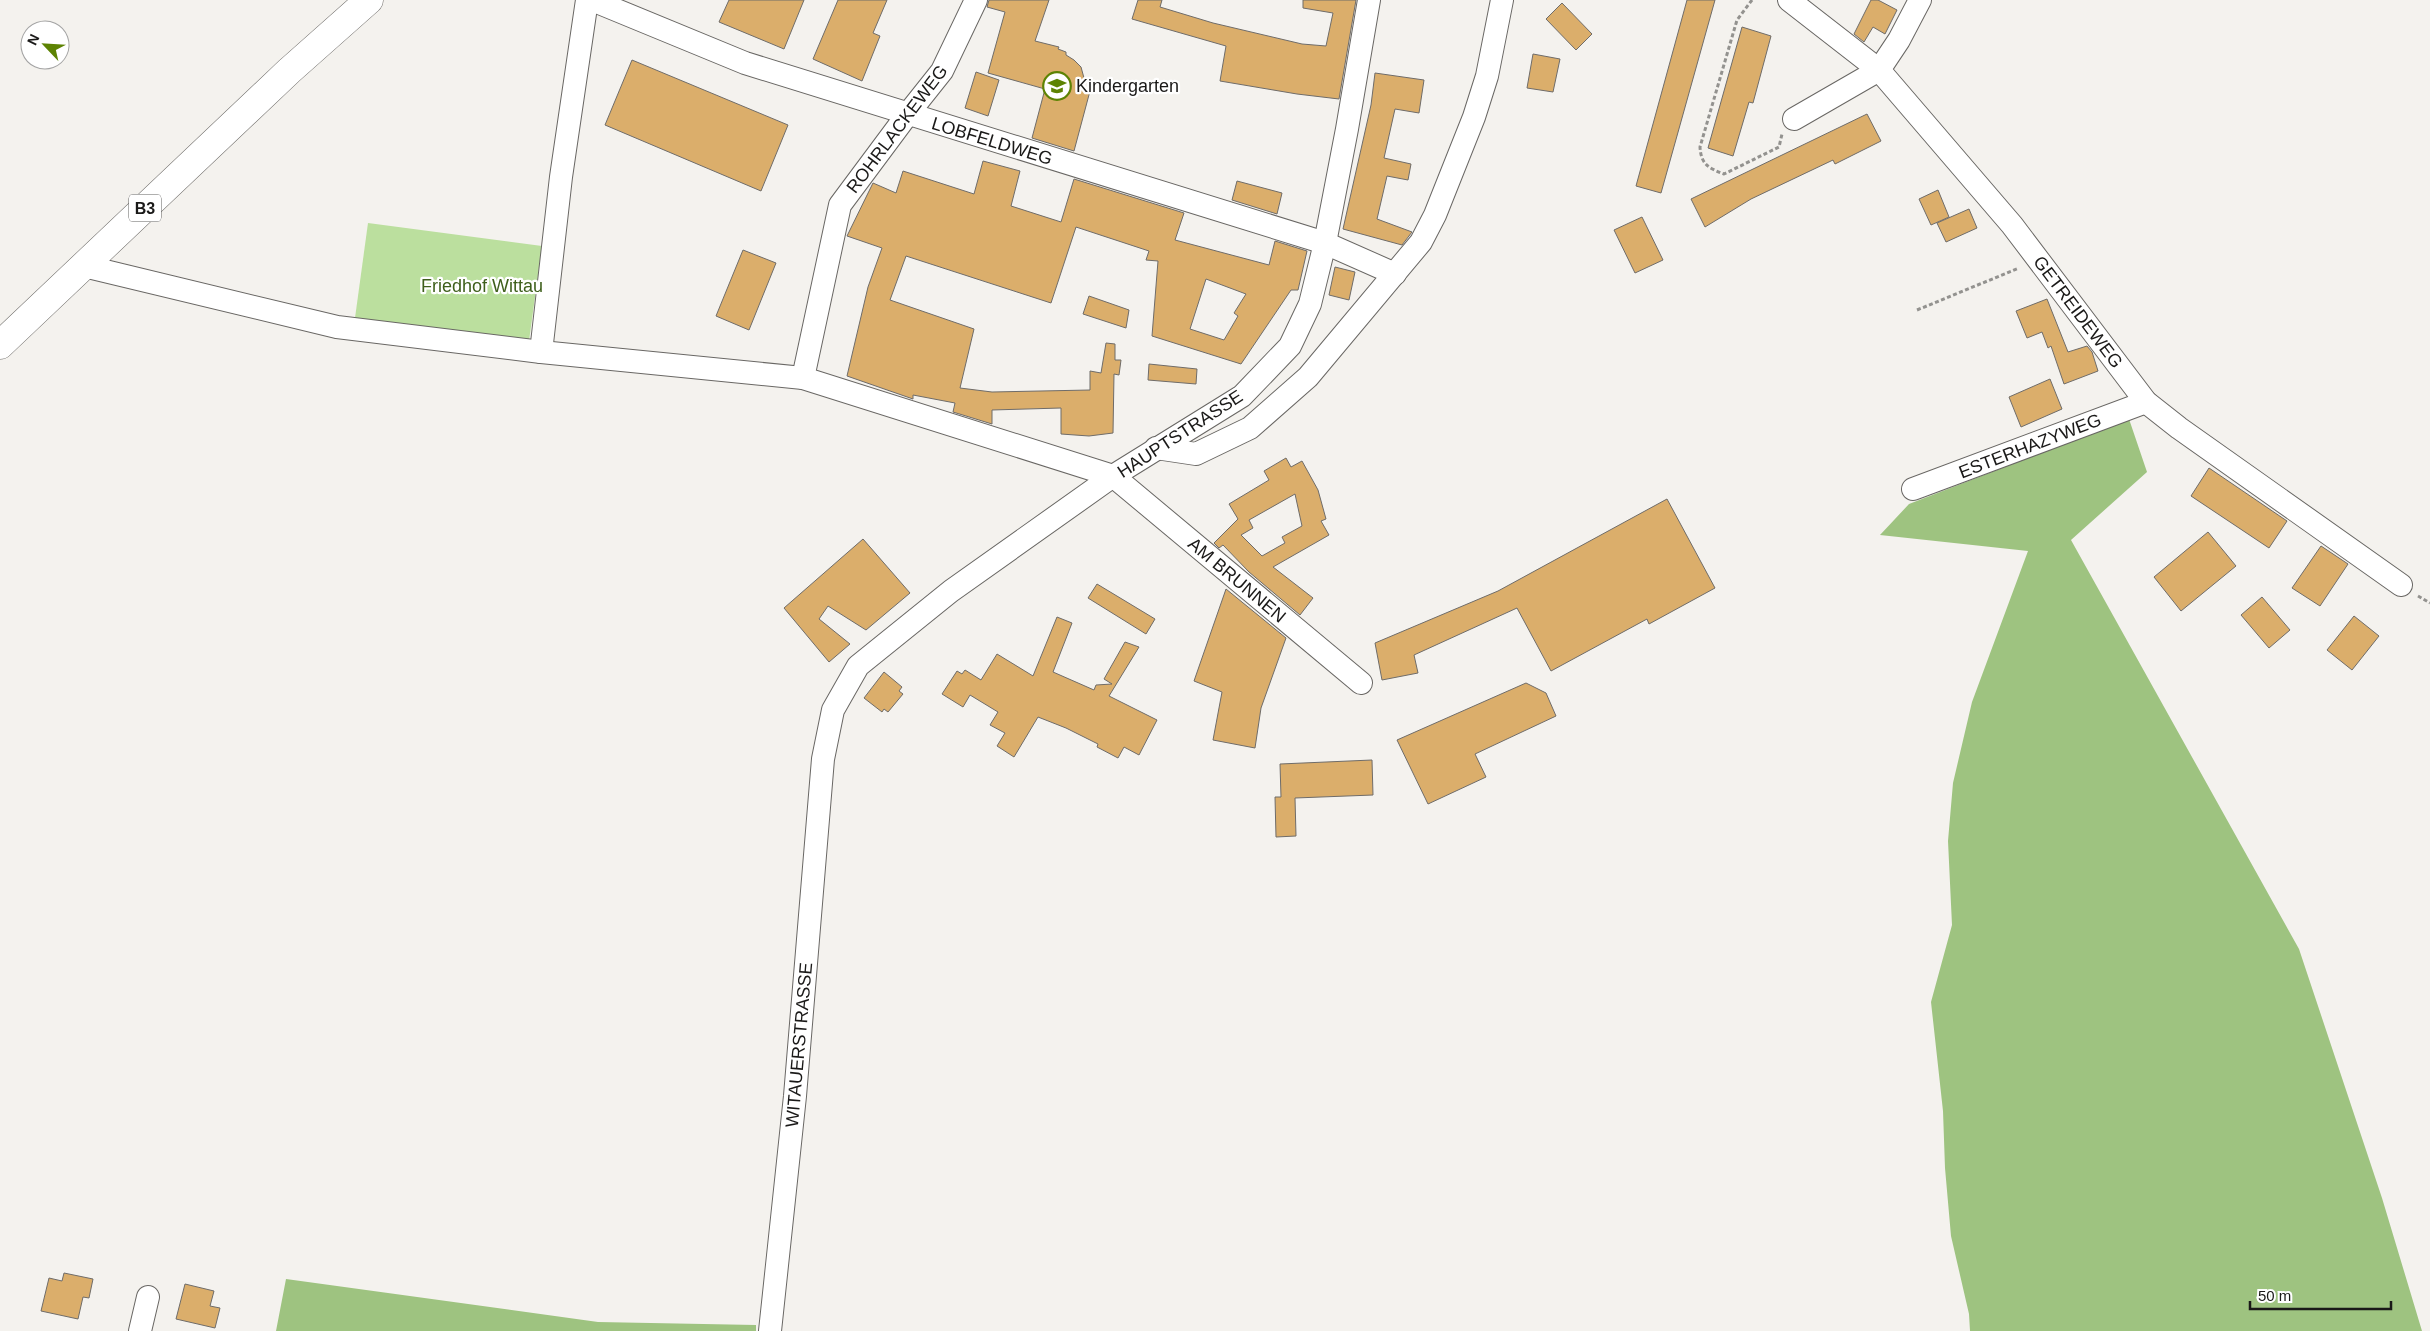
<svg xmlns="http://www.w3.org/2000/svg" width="2430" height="1331" viewBox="0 0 2430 1331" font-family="Arial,sans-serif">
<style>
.green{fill:#bbdf9e}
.forest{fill:#9ec380}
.building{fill:#dbae6b;stroke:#6f6c69;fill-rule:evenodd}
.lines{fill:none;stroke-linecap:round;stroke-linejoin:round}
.minor-casing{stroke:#696764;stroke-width:24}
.major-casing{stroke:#696764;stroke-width:29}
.path{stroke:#93928f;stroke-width:3;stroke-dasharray:4 2.5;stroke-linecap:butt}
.minor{stroke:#fff;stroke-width:22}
.major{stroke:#fff;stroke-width:28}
.labels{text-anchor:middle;stroke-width:4.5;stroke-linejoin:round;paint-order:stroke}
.shield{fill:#fff;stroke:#5f5e5d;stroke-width:1}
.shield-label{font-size:16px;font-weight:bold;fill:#1a1918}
.poi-label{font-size:18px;fill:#1a1918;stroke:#fff;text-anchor:start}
.street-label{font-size:18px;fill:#1a1918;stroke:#fff}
.park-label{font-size:18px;fill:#3e5f1b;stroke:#fff}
</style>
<rect width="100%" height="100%" fill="#f4f2ee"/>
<path class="green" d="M 368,223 L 542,246 L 529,341 L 355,318 Z"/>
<g class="forest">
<path d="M 2129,419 L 2147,472 L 2071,540 L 2299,949 L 2382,1198 L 2422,1331 L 1970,1331 L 1969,1314 L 1951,1236 L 1945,1168 L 1943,1111 L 1931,1002 L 1952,925 L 1948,841 L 1953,783 L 1972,702 L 2028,551 L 1880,535 L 1909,504 Z"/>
<path d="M 286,1279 L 598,1322 L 756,1325 L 756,1331 L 276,1331 Z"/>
</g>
<g class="building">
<path d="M 729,0 L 804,0 L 784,49 L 719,22 Z"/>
<path d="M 838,0 L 887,0 L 873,33 L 880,36 L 862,81 L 813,59 Z"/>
<path d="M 989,0 L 1049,0 L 1035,41 L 1059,47 L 1058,49 L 1066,52 L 1066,55 L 1074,60 L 1081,67 L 1084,78 L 1083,89 L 1090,91 L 1074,151 L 1032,138 L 1045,89 L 988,73 L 1005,12 L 987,7 Z"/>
<path d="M 1138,0 L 1162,0 L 1160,7 L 1213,23 L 1302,44 L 1326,46 L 1333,13 L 1303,8 L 1303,0 L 1356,0 L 1339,99 L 1297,94 L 1220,81 L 1226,46 L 1132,19 Z"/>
<path d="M 1687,0 L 1715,0 L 1661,193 L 1636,186 Z"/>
<path d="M 1871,0 L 1878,0 L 1897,10 L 1885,34 L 1873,27 L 1864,42 L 1854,34 Z"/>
<path d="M 1562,3 L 1592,34 L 1576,50 L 1546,19 Z"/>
<path d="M 1742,27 L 1771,36 L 1753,103 L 1749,102 L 1733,156 L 1708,148 Z"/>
<path d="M 1533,54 L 1560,59 L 1553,92 L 1527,88 Z"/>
<path d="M 632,60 L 788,125 L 761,191 L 605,125 Z"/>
<path d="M 976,72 L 999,80 L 988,116 L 965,108 Z"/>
<path d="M 1375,73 L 1424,80 L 1419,113 L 1395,109 L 1384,158 L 1411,164 L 1408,180 L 1387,176 L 1377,219 L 1412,232 L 1402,245 L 1343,229 L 1371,105 Z"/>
<path d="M 1867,114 L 1881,141 L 1835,164 L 1833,160 L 1751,199 L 1705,227 L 1691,199 Z"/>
<path d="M 983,161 L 1020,171 L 1011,206 L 1061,222 L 1074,179 L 1184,213 L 1175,240 L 1269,265 L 1275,241 L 1307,251 L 1298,290 L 1291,290 L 1241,364 L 1152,336 L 1158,261 L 1146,260 L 1149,251 L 1076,227 L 1051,303 L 906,256 L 890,300 L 974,329 L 960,388 L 992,392 L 1090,390 L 1090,371 L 1101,373 L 1106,343 L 1115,344 L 1115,360 L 1121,360 L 1119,375 L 1114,374 L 1113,433 L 1089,436 L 1061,434 L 1061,408 L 992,410 L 992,424 L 953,412 L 955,403 L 913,395 L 913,399 L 847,376 L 868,287 L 882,248 L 847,236 L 873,183 L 896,193 L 903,171 L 974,194 ZM 1206,279 L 1246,294 L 1234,313 L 1238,316 L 1224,340 L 1190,329 Z"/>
<path d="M 1237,181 L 1282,193 L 1277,214 L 1232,200 Z"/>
<path d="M 1938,190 L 1949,217 L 1931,225 L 1919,199 Z"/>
<path d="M 1969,209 L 1977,228 L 1946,242 L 1937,223 Z"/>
<path d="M 1642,217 L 1663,260 L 1635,273 L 1614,230 Z"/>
<path d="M 743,250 L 776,263 L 749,330 L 716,316 Z"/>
<path d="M 1335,267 L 1355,272 L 1349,300 L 1329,295 Z"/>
<path d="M 1089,296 L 1129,310 L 1126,328 L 1083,314 Z"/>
<path d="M 2047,299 L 2068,352 L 2087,346 L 2092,352 L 2098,371 L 2064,384 L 2051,346 L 2048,348 L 2042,332 L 2027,338 L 2016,311 Z"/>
<path d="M 1149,364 L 1197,369 L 1196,384 L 1148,380 Z"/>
<path d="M 2050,379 L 2062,409 L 2021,427 L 2009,397 Z"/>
<path d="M 1286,458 L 1291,467 L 1302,461 L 1318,490 L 1326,519 L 1321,521 L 1329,535 L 1273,567 L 1313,598 L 1300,615 L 1249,572 L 1223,545 L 1219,548 L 1214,543 L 1238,519 L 1229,504 L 1269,480 L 1264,471 ZM 1295,494 L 1302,526 L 1282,537 L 1285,543 L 1262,556 L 1241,535 L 1253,528 L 1249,520 Z"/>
<path d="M 2209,468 L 2287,521 L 2269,548 L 2191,496 Z"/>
<path d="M 1667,499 L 1715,588 L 1649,624 L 1647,619 L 1551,671 L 1517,608 L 1414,655 L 1418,673 L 1382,680 L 1375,643 L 1498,591 Z"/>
<path d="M 2208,532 L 2236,566 L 2181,611 L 2154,577 Z"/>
<path d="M 863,539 L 910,593 L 866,630 L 828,606 L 819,619 L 850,644 L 829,662 L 784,608 Z"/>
<path d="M 2321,546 L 2348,564 L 2320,606 L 2292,588 Z"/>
<path d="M 1097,584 L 1155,619 L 1146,634 L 1088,598 Z"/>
<path d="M 1226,589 L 1286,638 L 1261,708 L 1255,748 L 1213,740 L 1222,692 L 1194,681 Z"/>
<path d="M 2262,597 L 2290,630 L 2269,648 L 2241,615 Z"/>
<path d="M 2354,616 L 2379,636 L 2352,670 L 2327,650 Z"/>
<path d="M 1057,617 L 1072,623 L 1053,672 L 1094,690 L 1096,685 L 1112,684 L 1104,679 L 1125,642 L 1139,647 L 1109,696 L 1157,720 L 1139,755 L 1124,747 L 1118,758 L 1097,747 L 1098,744 L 1066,728 L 1038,717 L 1014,757 L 997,746 L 1005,733 L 990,725 L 998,712 L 970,695 L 963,707 L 942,694 L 957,671 L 962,674 L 965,670 L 981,680 L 997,654 L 1033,676 Z"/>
<path d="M 884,672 L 902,687 L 899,691 L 903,694 L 888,712 L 884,709 L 882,712 L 864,698 Z"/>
<path d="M 1526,683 L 1546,693 L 1556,716 L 1475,754 L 1486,777 L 1428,804 L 1397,740 Z"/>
<path d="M 1372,760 L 1373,795 L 1295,798 L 1296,836 L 1276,837 L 1275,797 L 1281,797 L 1280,764 Z"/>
<path d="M 64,1273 L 93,1279 L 89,1298 L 83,1297 L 78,1319 L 41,1311 L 49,1278 L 62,1281 Z"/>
<path d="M 185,1284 L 214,1291 L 210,1306 L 220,1308 L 215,1328 L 176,1319 Z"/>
</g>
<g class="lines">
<defs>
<g id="minor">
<path d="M 592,0 L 745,63 L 1325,243 L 1395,274"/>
<path d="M 1789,0 L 1879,70 L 2012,225 L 2146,402 L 2179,428 L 2401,585"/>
<path d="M 1794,119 L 1879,70 L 1899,40 L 1920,0"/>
<path d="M 84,266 L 337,327 L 541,352 L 803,378 L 1113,476 L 1361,683"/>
<path d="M 541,352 L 561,177 L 587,0"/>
<path d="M 803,378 L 840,205 L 907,115 L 942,71 L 976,0"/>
<path d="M 1156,448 L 1196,454 L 1250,428 L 1308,377 L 1421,242 L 1435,215 L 1474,117 L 1487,76 L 1502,0"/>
<path d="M 1913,489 L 2146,402"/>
<path d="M 140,1331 L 148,1297"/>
<path d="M 770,1331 L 795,1096 L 823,759 L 833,710 L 858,666 L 951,591 L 1113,476 L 1242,396 L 1290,346 L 1310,304 L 1325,243 L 1347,129 L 1369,0"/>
</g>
<path id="major" d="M 0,345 L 289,71 L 369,0"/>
</defs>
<use href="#minor" class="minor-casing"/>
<use href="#major" class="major-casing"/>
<g class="path">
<path d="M 1752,0 L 1737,20 L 1700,147 C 1701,164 1708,168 1724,174 L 1779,147 L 1782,134"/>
<path d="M 1917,310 L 2019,268"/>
<path d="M 2418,596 L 2430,603"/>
</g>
<use href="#minor" class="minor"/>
<use href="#major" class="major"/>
</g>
<defs>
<symbol id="school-ring" viewBox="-11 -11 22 22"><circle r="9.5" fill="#fff" stroke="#5d8303" stroke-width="1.5"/><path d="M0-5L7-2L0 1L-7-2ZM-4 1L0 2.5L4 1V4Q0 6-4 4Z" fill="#5d8303"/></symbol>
</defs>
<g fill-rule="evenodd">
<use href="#school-ring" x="1041" y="70" width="32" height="32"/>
</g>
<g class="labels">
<rect class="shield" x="129" y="194.5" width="32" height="27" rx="4"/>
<g class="shield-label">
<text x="145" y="214">B3</text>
</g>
<g class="poi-label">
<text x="1076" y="92">Kindergarten</text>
</g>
<g class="street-label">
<text transform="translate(897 129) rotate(-53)" y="6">ROHRLACKEWEG</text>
<text transform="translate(992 141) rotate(17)" y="6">LOBFELDWEG</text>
<text transform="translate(2078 312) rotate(53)" y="6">GETREIDEWEG</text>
<text transform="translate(1180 434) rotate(-33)" y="6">HAUPTSTRASSE</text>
<text transform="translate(2030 446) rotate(-21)" y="6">ESTERHAZYWEG</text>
<text transform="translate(1237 580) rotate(40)" y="6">AM BRUNNEN</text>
<text transform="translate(799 1045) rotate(-85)" y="6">WITAUERSTRASSE</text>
</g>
<g class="park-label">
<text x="482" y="292">Friedhof Wittau</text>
</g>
</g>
<g transform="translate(45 45) rotate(295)"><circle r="24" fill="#ffffff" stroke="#a3a3a3"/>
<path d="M0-4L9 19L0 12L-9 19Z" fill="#5d8303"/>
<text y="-8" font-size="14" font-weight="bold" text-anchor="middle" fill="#1a1918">N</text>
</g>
<path d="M2250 1301v8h141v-8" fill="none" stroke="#1a1918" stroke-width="2.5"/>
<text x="2258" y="1301" font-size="15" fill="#1a1918" stroke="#ffffff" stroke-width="4" paint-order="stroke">50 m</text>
</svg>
